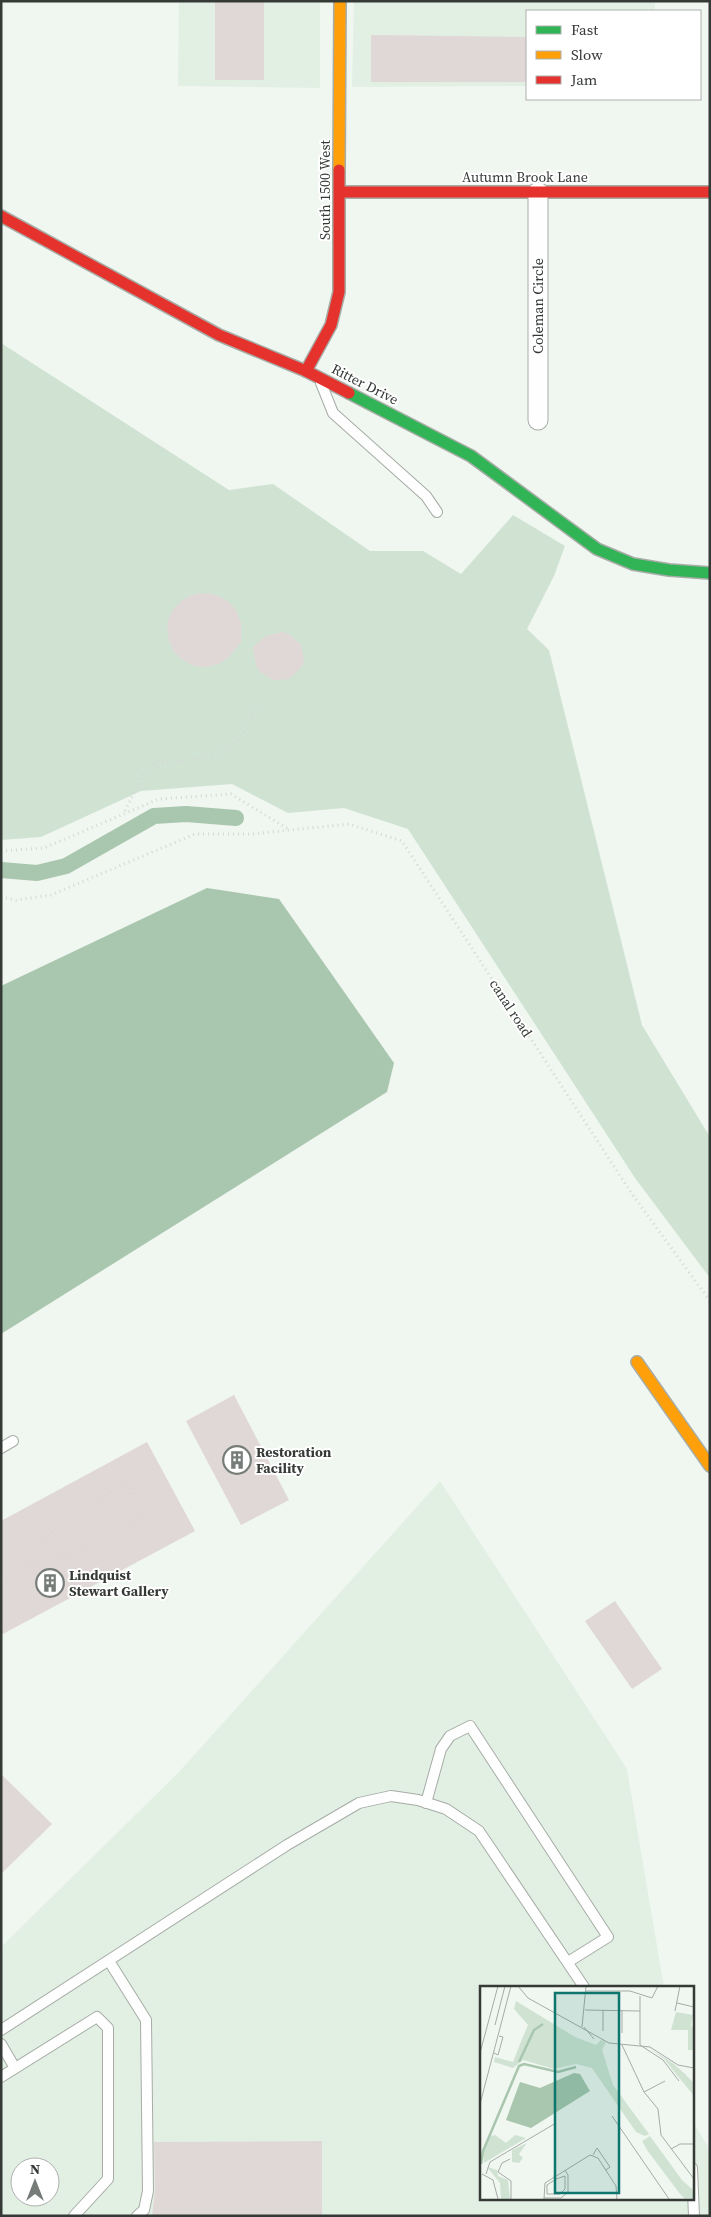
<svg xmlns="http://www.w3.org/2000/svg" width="711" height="2217" viewBox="0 0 711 2217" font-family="'Source Serif 4',serif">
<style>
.built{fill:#e2f0e4;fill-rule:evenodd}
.green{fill:#d0e3d3}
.water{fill:#a9c6ae}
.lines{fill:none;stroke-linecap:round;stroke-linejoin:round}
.canal{stroke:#a9c6ae;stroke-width:16}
.building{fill:#e0d8d7}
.lane-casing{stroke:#a7aca7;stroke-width:12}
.street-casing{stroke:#a7aca7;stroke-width:21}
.fast-casing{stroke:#a7aca7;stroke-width:14}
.slow-casing{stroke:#a7aca7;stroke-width:14}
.jam-casing{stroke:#a7aca7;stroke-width:14}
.path{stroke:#d5d7d6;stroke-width:3;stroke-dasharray:1 4;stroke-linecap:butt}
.lane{stroke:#fdfefd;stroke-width:10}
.street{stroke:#fdfefd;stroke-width:19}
.fast{stroke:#30b455;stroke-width:11}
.slow{stroke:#ff9f0a;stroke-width:11}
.jam{stroke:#e5322d;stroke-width:11}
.labels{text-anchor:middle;stroke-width:4;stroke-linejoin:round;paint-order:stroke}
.street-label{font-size:14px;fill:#353a36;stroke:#fff}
.poi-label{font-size:14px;font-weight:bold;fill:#353a36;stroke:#fff;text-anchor:start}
.inset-river{fill:none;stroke:#a9c6ae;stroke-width:2.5}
.inset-road{fill:none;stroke:#a5aba6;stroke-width:1}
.view{fill:#0f766e;fill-opacity:0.15;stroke:#0f766e;stroke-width:2.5}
.inset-edge{fill:none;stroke:#353a36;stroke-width:2.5}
</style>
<rect width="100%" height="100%" fill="#f0f6f0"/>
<g class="built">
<path d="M 179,1 L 320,1 L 320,88 L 178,86 Z"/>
<path d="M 354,1 L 655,1 L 655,11 L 527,11 L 527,86 L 352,87 Z"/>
<path d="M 440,1481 L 627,1769 L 664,1987 L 481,1987 L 481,2198 L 692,2198 L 692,2120 L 710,2150 L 710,2216 L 1,2216 L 1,1947 L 179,1772 ZM 20,2167 L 50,2167 L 50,2197 L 20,2197 Z"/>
</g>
<path class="green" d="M 1,343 L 229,490 L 273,484 L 370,551 L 423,551 L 461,574 L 513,515 L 565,546 L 554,576 L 527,629 L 549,650 L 642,1025 L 710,1137 L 710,1278 L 635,1178 L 408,829 L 344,808 L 288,813 L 232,784 L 141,791 L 41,837 L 1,840 Z"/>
<path class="water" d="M 207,888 L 279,899 L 394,1063 L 387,1092 L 1,1334 L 1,986 Z"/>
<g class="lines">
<path class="canal" d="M 1,870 L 37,873 L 66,866 L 154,816 L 186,814 L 236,818"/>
</g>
<g class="building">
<rect x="215" y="1" width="49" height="79"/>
<path d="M 371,35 L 526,37 L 526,82 L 371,82 Z"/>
<path d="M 207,593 L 219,596 L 229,602 L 237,612 L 241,623 L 241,642 L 229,657 L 219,664 L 207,667 L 194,666 L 183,660 L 174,652 L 169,641 L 167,629 L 169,617 L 175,607 L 184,599 L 195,594 Z"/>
<path d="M 282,632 L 289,634 L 301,645 L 304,661 L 301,668 L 289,679 L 273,680 L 260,672 L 256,665 L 253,647 L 266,636 Z"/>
<path d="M 234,1395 L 289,1500 L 241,1525 L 186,1421 Z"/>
<path d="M 147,1442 L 195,1531 L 1,1635 L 1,1521 Z"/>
<path d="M 615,1601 L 662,1669 L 632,1689 L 585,1621 Z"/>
<path d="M 1,1774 L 52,1824 L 1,1874 Z"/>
<path d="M 322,2141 L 322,2216 L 152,2216 L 155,2191 L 154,2142 Z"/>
</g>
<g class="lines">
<defs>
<g id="lane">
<path d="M 321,383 L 333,413 L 426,496 L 437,512"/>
<path d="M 1,1448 L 13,1441"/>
<path d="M 426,1803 L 441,1749 L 450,1736 L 470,1726 L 608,1937 L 568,1962"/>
<path d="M 109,1961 L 146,2020 L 148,2191 L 144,2210 L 137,2216"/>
<path d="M 1,2030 L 287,1845 L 359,1803 L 391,1796 L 418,1800 L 446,1809 L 479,1831 L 584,1987"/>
<path d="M 1,2044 L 15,2068"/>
<path d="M 1,2077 L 97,2017 L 108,2028 L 108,2179 L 74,2216"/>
<path d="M 692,2168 L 694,2216"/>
</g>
<path id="street" d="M 538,192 L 538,420"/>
<path id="fast" d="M 349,393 L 471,456 L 597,549 L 633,564 L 669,570 L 710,573"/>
<g id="slow">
<path d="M 339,170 L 340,1"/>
<path d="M 637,1362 L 710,1466"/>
</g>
<g id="jam">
<path d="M 340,192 L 710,192"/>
<path d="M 1,216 L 219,335 L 306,371 L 349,393"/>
<path d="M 306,371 L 331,325 L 339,292 L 339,170"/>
</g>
</defs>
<use href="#lane" class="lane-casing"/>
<use href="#street" class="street-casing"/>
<use href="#fast" class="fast-casing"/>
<use href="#slow" class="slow-casing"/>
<use href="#jam" class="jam-casing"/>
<g class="path">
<path d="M 125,811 L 143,774 L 156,762 C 185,762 213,761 236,741 C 246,732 253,713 260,701"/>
<path d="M 1,851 L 44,848 L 159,799 L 231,794 L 288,829"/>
<path d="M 1,897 L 16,900 L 51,895 L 195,834 L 252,834 L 349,824 L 402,841 L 632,1194 L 710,1301"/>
<path d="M 1,1580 C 47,1558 103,1549 143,1516 L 130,1482 L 100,1498 L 52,1531 L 23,1570"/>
</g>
<use href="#lane" class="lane"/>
<use href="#street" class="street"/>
<use href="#fast" class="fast"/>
<use href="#slow" class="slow"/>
<use href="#jam" class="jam"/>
</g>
<defs>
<symbol id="building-ring" viewBox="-11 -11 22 22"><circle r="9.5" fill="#fff" stroke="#767c77" stroke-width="1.5"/><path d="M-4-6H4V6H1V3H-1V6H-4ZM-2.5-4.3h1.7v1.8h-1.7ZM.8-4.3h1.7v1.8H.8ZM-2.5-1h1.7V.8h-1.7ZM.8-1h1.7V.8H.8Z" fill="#767c77"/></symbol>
</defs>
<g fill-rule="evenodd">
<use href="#building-ring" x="221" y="1444" width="32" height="32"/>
<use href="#building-ring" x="34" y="1567" width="32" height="32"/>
</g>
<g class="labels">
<g class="street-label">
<text x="525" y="182">Autumn Brook Lane</text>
<text transform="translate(325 190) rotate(-90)" y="5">South 1500 West</text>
<text transform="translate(538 306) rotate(-90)" y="5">Coleman Circle</text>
<text transform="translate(365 384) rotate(27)" y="5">Ritter Drive</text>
<text transform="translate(511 1008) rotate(57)" y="5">canal road</text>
</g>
<g class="poi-label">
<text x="256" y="1457">Restoration<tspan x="256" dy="16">Facility</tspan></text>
<text x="69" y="1580">Lindquist<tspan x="69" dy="16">Stewart Gallery</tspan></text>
</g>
</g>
<g transform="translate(480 1986)">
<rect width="214" height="214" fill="#f0f6f0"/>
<path d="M 36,15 L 95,51 L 116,59 L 121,54 L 126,56 L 122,64 L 133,99 L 169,148 L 165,150 L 156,146 L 112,82 L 96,78 L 74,83 L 43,74 L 33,82 L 14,76 L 15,71 L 33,76 L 42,53 L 48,39 L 34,23 ZM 196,26 L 213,29 L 211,40 L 214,41 L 214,64 L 208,64 L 208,44 L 191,44 ZM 169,62 L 194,78 L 205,88 L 214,97 L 214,110 L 184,73 ZM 14,140 L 11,150 L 15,149 L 26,157 L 35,149 L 46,152 L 4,177 L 3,167 ZM 170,150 L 202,194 L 214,205 L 214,213 L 205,213 L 200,208 L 167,164 L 162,155 ZM 47,157 L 39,168 L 43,172 L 39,177 L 32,176 L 32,164 ZM 7,181 L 17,184 L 18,190 L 28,194 L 30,213 L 21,213 L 20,197 Z" fill="#d0e3d3"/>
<path d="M 94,87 L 100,88 L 110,105 L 51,142 L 26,134 L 40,96 L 60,102 Z" fill="#a9c6ae"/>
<path class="inset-river" d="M 39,76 L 54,44 L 63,38M 1,178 L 3,165 L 39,80 L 44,78 L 78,86 L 96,81"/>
<path class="inset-road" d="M 38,0 L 48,12 L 129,57 L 170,61 L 198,79 L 214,82M 106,5 L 150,5 L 172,12 L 178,0M 197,17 L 214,21M 105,24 L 160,25M 123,24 L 123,45M 142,24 L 142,47M 195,25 L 200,0M 15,39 L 25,0M 102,41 L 106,0M 104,41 L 114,53M 142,59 L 164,106 L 178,123 L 181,149 L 214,193M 160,59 L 183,74 L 199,95M 160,59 L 160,10M 0,67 L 18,0M 14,67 L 18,69 L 23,51 L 19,50M 164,106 L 185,95M 0,118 L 31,0M 132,130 L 189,213M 191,163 L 200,158 L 214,158M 113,169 L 117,162 L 130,181 L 126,184M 30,173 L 22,177 L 18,186 L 31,195 L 31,213M 2,188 L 13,194 L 18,213M 6,188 L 10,176 L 76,137M 74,190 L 76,193 L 85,190 L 85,203 L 80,208 L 67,208 L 67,199 L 76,193M 64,212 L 81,212 L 88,206 L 88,189 L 85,184M 64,213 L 65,197 L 110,169 L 118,172 L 136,200 L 137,213"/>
<path class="view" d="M 75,7 L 139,7 L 139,207 L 75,207 Z"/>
<rect width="214" height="214" class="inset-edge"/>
</g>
<rect width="711" height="2217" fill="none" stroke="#353a36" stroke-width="5"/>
<rect x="526" y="10" width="175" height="90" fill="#ffffff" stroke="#aeb0af"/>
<rect x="536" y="26" width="25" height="8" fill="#30b455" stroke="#aeb0af"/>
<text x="571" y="35" font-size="15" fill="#353a36">Fast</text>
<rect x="536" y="51" width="25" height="8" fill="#ff9f0a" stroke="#aeb0af"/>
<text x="571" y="60" font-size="15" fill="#353a36">Slow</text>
<rect x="536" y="76" width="25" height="8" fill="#e5322d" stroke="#aeb0af"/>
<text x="571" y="85" font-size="15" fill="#353a36">Jam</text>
<g transform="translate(35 2182)"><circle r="24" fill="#ffffff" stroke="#aeb0af"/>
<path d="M0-4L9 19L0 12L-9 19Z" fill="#767c77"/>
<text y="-8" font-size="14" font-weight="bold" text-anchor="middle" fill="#353a36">N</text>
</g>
</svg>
